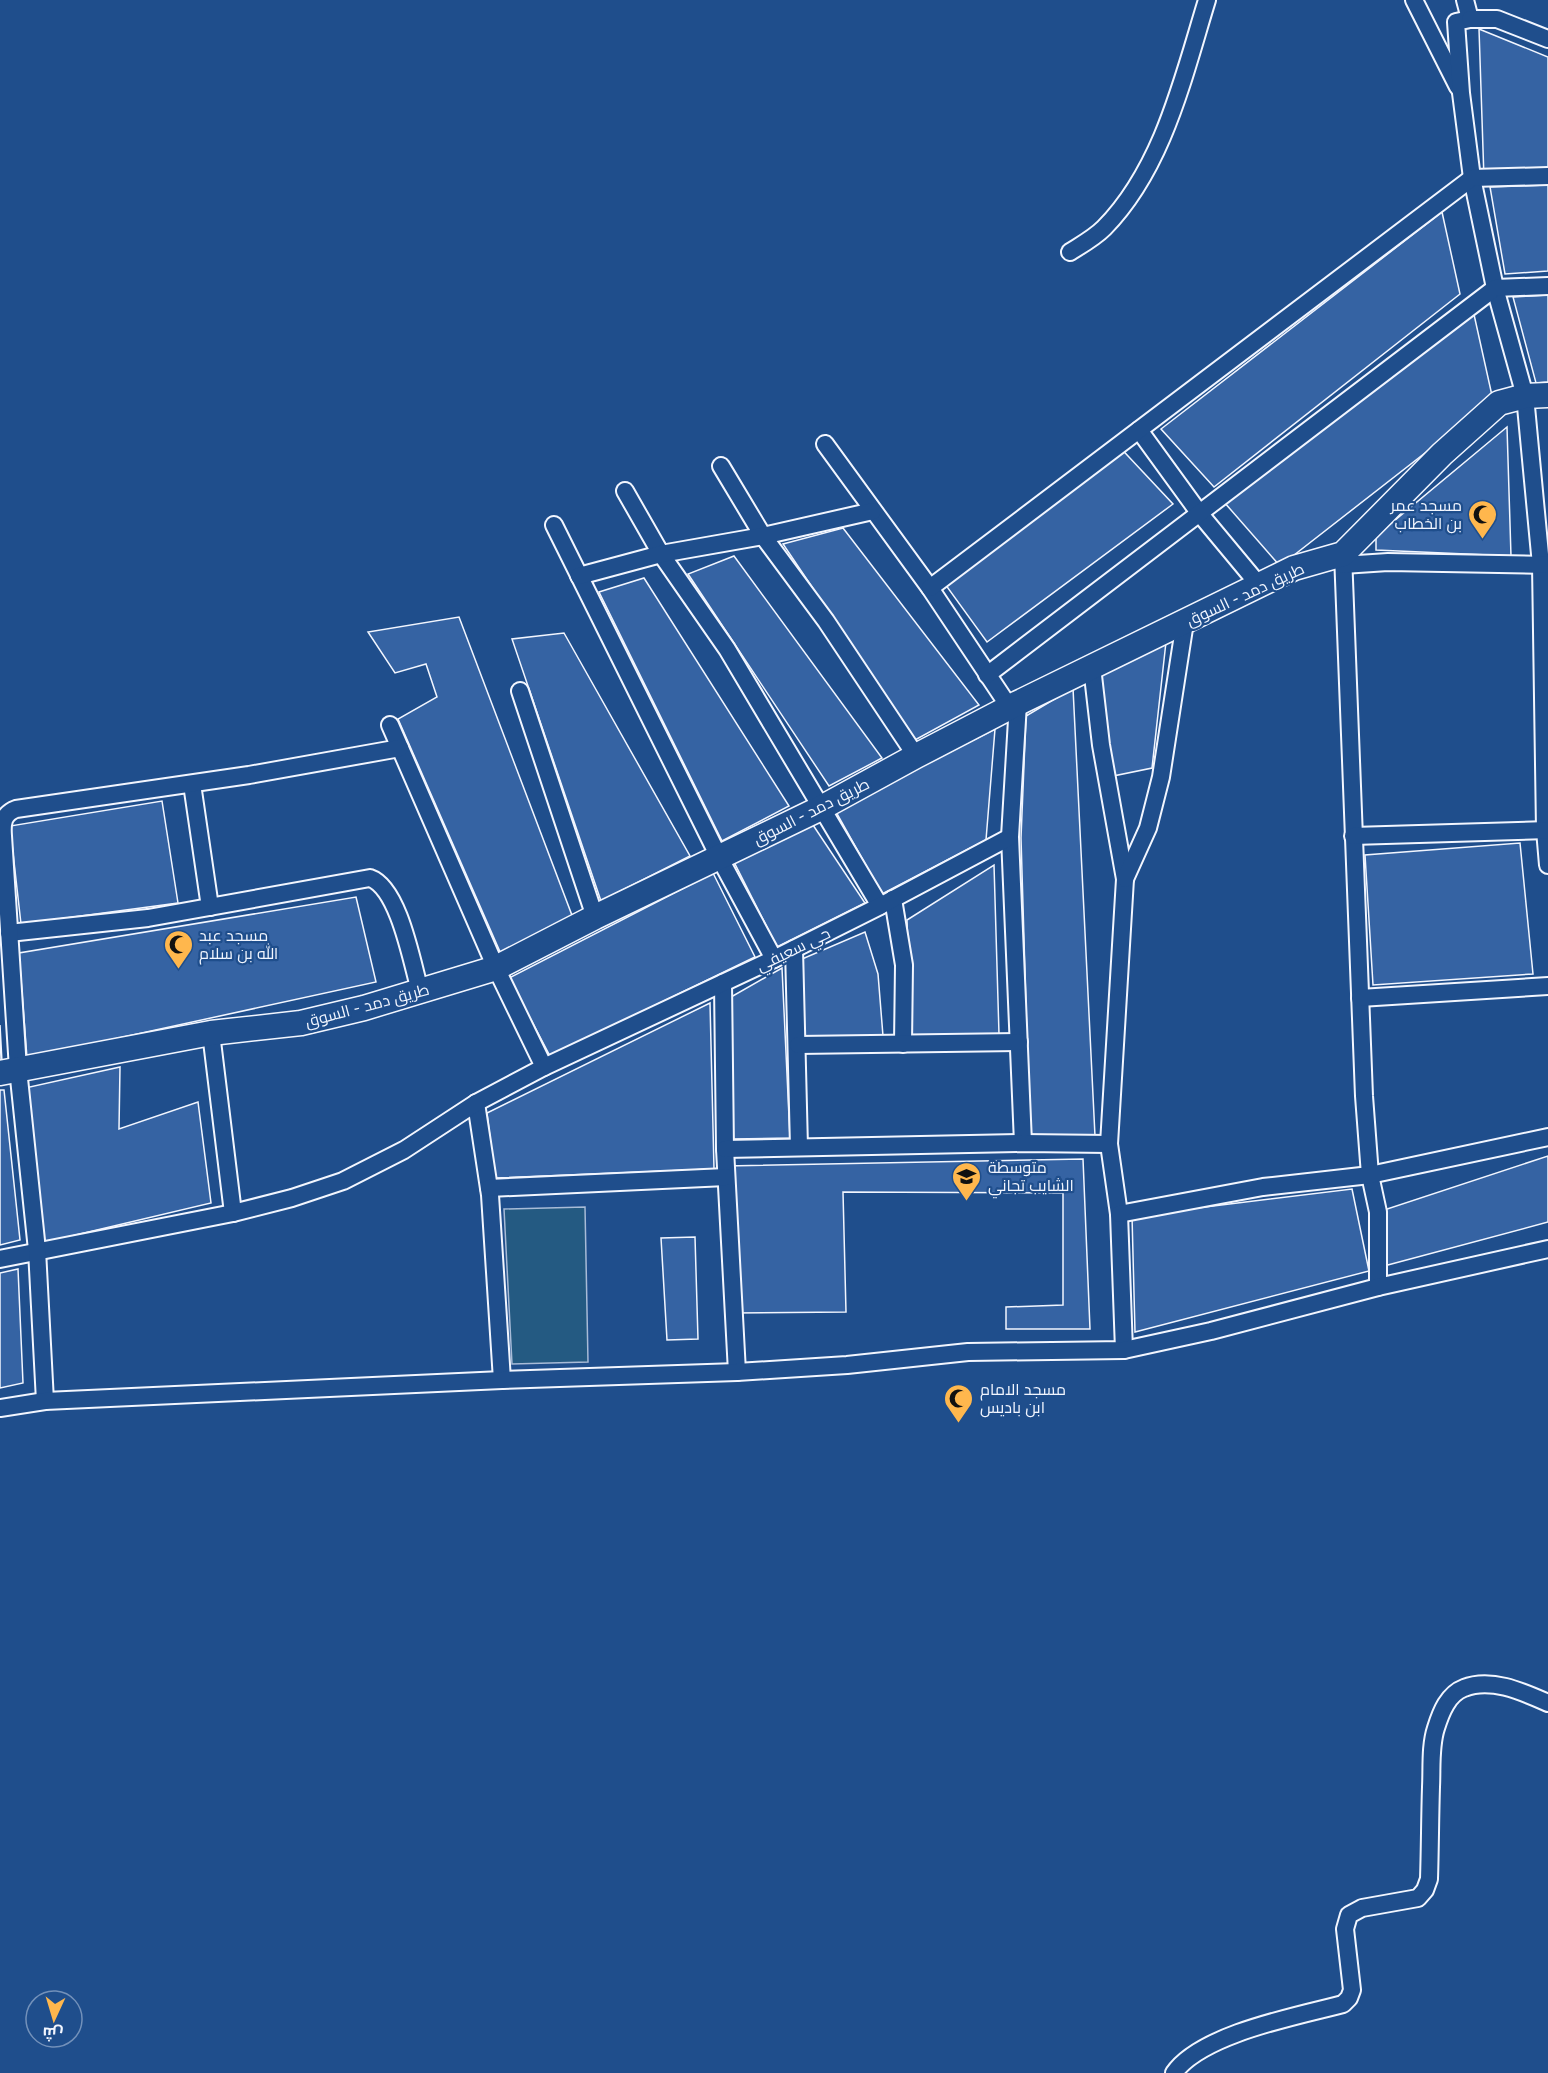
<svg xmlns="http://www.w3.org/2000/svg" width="1548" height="2073" viewBox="0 0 1548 2073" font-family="'Fira Sans',Cairo,sans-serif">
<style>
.green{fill:#245a82;stroke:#a8bbd7;stroke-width:1.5}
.building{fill:#3563a3;stroke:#f2f6ff;stroke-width:1.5}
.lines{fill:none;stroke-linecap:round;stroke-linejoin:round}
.street-casing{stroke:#f2f6ff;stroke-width:20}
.secondary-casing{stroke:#f2f6ff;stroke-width:27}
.street{stroke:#1f4e8c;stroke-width:16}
.secondary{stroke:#1f4e8c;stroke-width:24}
.labels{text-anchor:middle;stroke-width:4.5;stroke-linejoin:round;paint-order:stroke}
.poi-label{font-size:16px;fill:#f2f6ff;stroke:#1f4e8c;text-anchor:start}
.street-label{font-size:16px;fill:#f2f6ff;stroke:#1f4e8c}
</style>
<rect width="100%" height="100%" fill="#1f4e8c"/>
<path class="green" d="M 585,1207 L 588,1362 L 512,1364 L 504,1209 Z"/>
<g class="building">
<path d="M 1479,29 L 1548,57 L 1548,167 L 1484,179 Z"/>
<path d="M 1548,185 L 1548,271 L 1505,274 L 1490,187 Z"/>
<path d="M 1442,212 L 1460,294 L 1214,487 L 1161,429 Z"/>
<path d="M 1548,295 L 1548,382 L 1536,383 L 1513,297 Z"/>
<path d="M 1473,310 L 1493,400 L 1280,566 L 1224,502 Z"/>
<path d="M 1507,427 L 1511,556 L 1376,550 L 1376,536 Z"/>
<path d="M 1113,440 L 1173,504 L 987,642 L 937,573 Z"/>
<path d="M 843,528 L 979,705 L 915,740 L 783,544 Z"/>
<path d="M 734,556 L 882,758 L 829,786 L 688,574 Z"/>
<path d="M 644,578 L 789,806 L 722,841 L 599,592 Z"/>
<path d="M 459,617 L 573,918 L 501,954 L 398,719 L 437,697 L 426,664 L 395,673 L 368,632 Z"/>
<path d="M 564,633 L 690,856 L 601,901 L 512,639 Z"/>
<path d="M 1166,642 L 1152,768 L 1113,776 L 1100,676 Z"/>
<path d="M 1073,688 L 1095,1136 L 1030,1143 L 1021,838 L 1026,716 Z"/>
<path d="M 995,729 L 986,840 L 882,894 L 835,810 Z"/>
<path d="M 162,801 L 178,903 L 21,924 L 10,826 Z"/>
<path d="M 811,822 L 865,903 L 777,947 L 733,860 Z"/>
<path d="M 1520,843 L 1533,974 L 1373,985 L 1365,855 Z"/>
<path d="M 994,865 L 999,1034 L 911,1035 L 907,920 Z"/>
<path d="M 713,873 L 755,957 L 550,1056 L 509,978 Z"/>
<path d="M 356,897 L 376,982 L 27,1058 L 19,953 Z"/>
<path d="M 865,932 L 878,974 L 883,1036 L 804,1038 L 802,959 Z"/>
<path d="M 782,968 L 790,1138 L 733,1139 L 731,997 Z"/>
<path d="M 710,1003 L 714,1169 L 495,1178 L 487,1113 Z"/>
<path d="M 0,1025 L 2,1062 L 0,1062 Z"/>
<path d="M 120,1067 L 119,1129 L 198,1102 L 211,1203 L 42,1243 L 25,1088 Z"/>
<path d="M 0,1090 L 4,1090 L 20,1240 L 0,1245 Z"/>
<path d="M 1548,1156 L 1548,1222 L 1384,1266 L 1378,1212 Z"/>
<path d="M 1083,1159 L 1090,1329 L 1006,1329 L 1006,1307 L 1063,1305 L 1063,1193 L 843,1192 L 846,1312 L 734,1313 L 726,1166 Z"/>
<path d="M 1352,1189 L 1369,1271 L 1135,1332 L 1132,1216 Z"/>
<path d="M 695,1237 L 698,1339 L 667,1340 L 661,1238 Z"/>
<path d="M 18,1269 L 23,1383 L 0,1388 L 0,1273 Z"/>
</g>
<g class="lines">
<defs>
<g id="street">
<path d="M 1414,0 L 1458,87"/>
<path d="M 1465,0 L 1470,19 L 1456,22 L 1461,93 L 1472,178 L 1495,288 L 1525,396 L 1541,565 L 1545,830 L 1548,865"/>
<path d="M 1470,19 L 1497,19 L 1548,39"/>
<path d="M 1070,252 C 1081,245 1094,238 1104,228 C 1163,168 1183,78 1207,0"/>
<path d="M 1139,430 L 1200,514 L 1259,585"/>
<path d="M 825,444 L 930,588 L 1010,708"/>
<path d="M 721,466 L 763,536 L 826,621 L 916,756"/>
<path d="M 625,491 L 661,554 L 727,649 L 880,906"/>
<path d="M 554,525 L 719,857 L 774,959"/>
<path d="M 1343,554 L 1364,1096 L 1370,1175 L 1378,1212 L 1378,1287"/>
<path d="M 1343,565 L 1388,562 L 1548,565"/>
<path d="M 579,576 L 661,554 L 763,536 L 873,511"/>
<path d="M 930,588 L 1472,178 L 1548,176"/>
<path d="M 1092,667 L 1101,745 L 1125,879 L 1109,1144 L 1119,1214 L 1124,1350"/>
<path d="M 987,675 L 1495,288 L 1548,286"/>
<path d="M 520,691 L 595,917"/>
<path d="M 1018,703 L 1010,837 L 1023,1143"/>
<path d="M 390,725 L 496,968 L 544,1067"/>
<path d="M 192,784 L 210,907"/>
<path d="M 1353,836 L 1548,830"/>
<path d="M 1125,879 L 1148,828 L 1161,777 L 1185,622"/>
<path d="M 893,899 L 904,965 L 903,1044"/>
<path d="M 9,933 L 148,918 L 370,878 C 399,888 412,963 420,991"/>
<path d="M 794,949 L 799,1147"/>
<path d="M 723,983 L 725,1149 L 737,1372"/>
<path d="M 1360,998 L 1548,986"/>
<path d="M 211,1033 L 233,1213"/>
<path d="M 798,1045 L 1019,1042"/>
<path d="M 476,1103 L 490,1195 L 502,1380"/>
<path d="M 725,1149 L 1023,1143 L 1109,1144"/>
<path d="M 489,1188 L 726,1177"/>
<path d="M 1119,1214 L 1263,1187 L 1370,1175 L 1548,1137"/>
<path d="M 0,1259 L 233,1213 L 292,1198 L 343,1181 L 404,1150 L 476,1103 L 544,1067 L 774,959 L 880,906 L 1010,837"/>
<path d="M 45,1401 L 37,1250 L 18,1069 L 3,836 C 2,823 3,814 16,809 L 249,775 L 400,748"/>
<path d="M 0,1408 L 45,1401 L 502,1380 L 737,1372 L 847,1365 L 968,1352 L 1124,1350 L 1211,1331 L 1378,1287 L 1548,1249"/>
<path d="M 1174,2073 C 1201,2034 1297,2016 1343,2004 L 1349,1998 L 1352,1990 L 1345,1929 L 1349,1915 L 1362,1908 L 1418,1898 L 1425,1890 L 1429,1879 C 1430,1848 1430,1818 1431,1787 C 1432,1768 1430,1746 1436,1728 C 1441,1712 1448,1694 1464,1688 C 1491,1677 1523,1692 1548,1703"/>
</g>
<path id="secondary" d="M 0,1073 L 211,1033 L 301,1023 L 364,1008 L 496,968 L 595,917 L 821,808 L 916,756 L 1018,703 L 1294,568 L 1343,554 L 1442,454 L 1499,403 L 1525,396 L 1548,395"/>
</defs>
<use href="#street" class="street-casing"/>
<use href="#secondary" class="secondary-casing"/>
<use href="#street" class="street"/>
<use href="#secondary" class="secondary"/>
</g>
<defs>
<symbol id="mosque-pin" viewBox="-11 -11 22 30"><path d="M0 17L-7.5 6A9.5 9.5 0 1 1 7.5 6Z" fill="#ffb74d" stroke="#1f4e8c"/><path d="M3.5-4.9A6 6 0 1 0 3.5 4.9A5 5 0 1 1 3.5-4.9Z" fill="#111"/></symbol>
<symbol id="school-pin" viewBox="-11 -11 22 30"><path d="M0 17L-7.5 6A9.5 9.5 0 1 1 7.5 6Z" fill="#ffb74d" stroke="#1f4e8c"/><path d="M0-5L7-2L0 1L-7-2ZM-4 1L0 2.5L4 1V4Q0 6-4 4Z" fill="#111"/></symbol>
</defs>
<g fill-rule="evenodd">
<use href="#mosque-pin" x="1466" y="498" width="33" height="45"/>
<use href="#mosque-pin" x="162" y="928" width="33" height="45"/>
<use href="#school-pin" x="950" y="1160" width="33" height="45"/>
<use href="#mosque-pin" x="942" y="1382" width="33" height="45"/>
</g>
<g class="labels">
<g class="poi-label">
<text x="1462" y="511" text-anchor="end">مسجد عمر<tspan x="1462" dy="18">بن الخطاب</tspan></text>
<text x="199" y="941">مسجد عبد<tspan x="199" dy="18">الله بن سلام</tspan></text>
<text x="988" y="1173">متوسطة<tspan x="988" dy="18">الشايب تجاني</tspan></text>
<text x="980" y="1395">مسجد الامام<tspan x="980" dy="18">ابن باديس</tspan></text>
</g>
<g class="street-label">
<text transform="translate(1245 594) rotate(-25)" y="6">طريق دمد - السوق</text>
<text transform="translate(811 811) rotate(-27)" y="6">طريق دمد - السوق</text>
<text transform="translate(793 949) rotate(-26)" y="6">حي سعيفي</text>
<text transform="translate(367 1005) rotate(-15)" y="6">طريق دمد - السوق</text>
</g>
</g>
<g transform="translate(54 2019) rotate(184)"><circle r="28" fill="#1f4e8c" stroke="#7391ba" stroke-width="1.5"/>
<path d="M0-4.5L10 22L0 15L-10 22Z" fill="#ffb74d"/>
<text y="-9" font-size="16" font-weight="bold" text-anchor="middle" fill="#f2f6ff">ش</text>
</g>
</svg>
